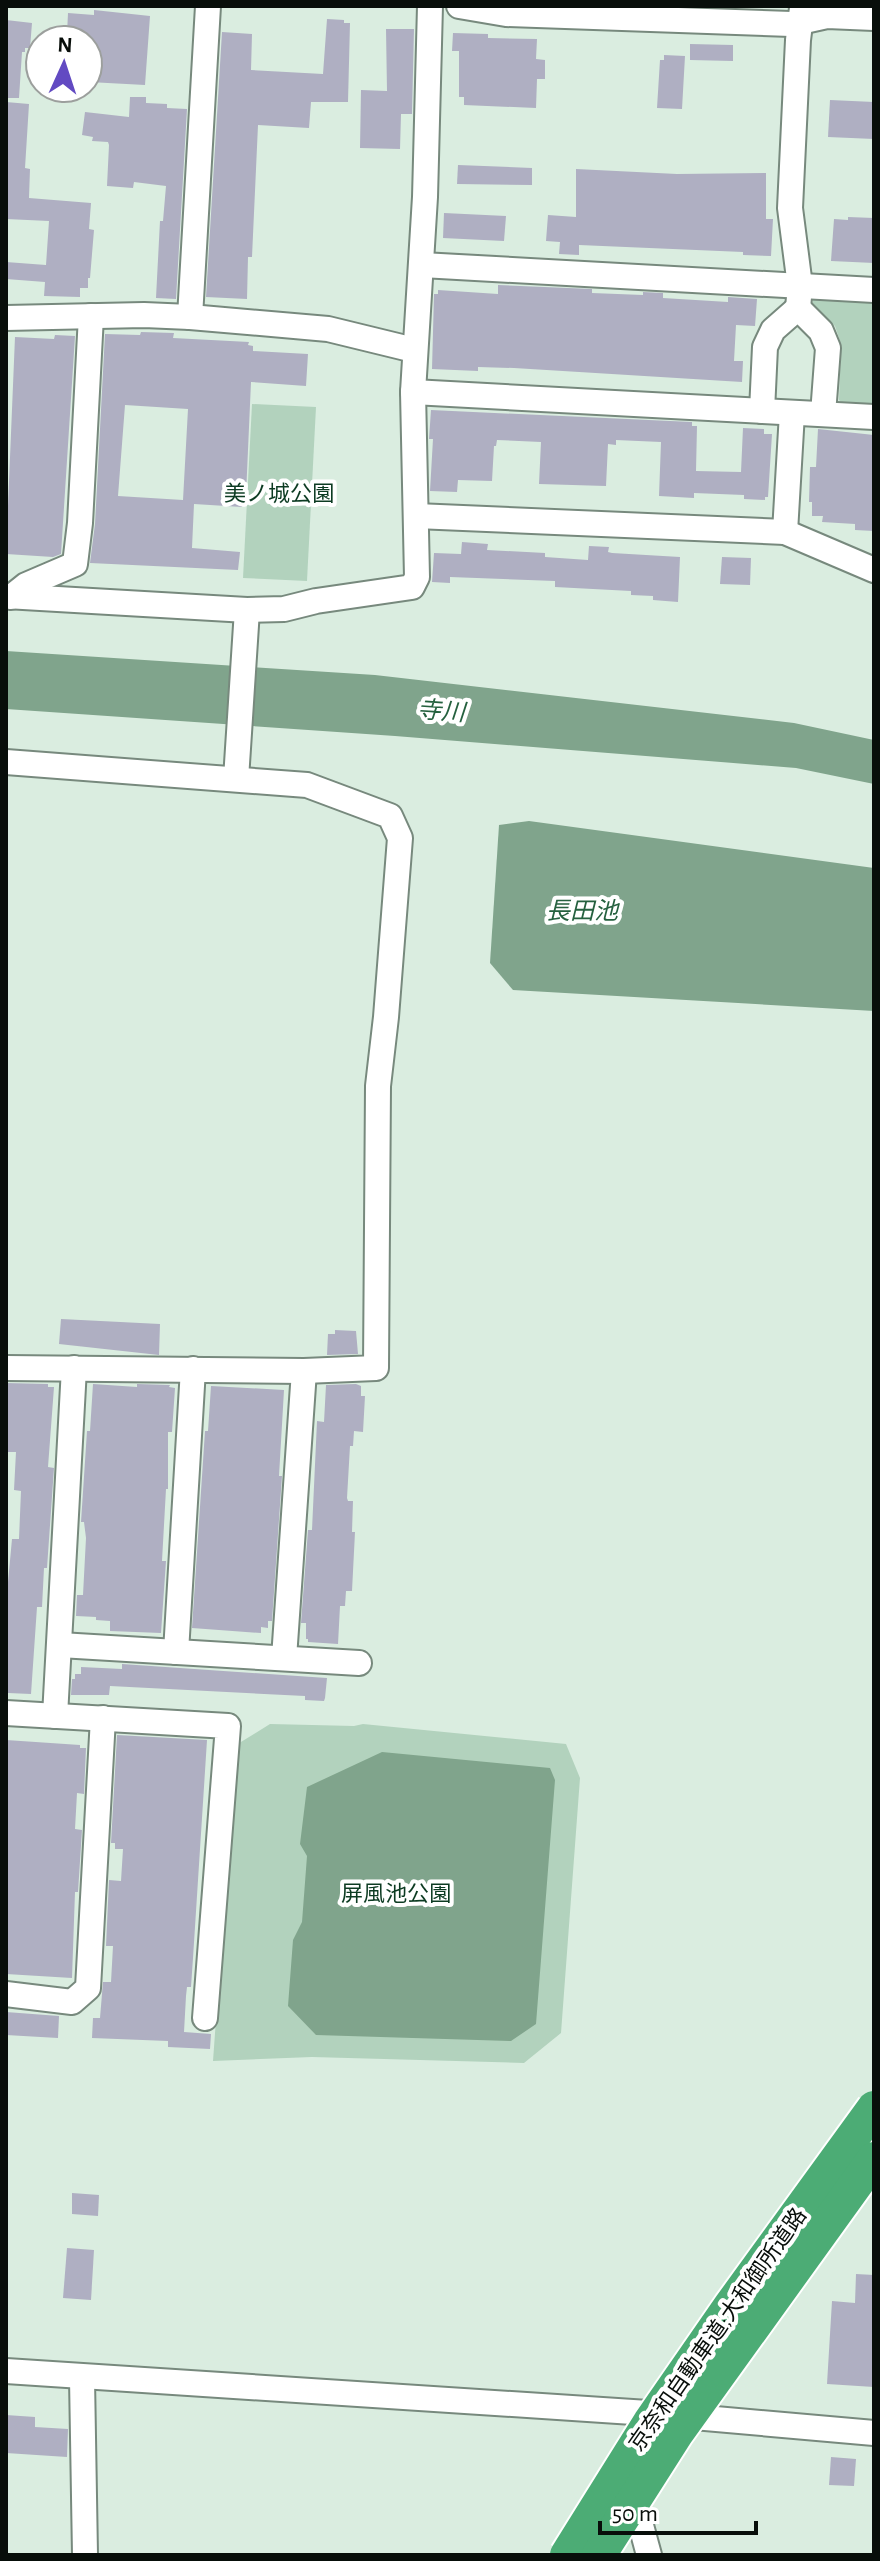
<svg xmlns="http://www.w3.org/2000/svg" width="880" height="2561" viewBox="0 0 880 2561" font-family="'Alegreya Sans','Noto Sans JP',sans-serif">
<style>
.green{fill:#b2d2bd}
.water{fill:#80a48c}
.building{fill:#afafc2;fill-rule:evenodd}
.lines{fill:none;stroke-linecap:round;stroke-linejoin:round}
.minor-casing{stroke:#77897d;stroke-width:28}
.minor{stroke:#fff;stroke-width:24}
.highway-bridge-casing{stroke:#fff;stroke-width:38;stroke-linecap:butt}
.highway-bridge{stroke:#4cac75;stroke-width:34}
.labels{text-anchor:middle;stroke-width:8;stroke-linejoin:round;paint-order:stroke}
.park-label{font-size:22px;fill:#0c3b22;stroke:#fff}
.street-label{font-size:22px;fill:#080e0a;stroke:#fff}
.water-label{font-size:24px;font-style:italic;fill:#25613f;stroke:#fff}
</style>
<rect width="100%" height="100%" fill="#daede0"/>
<g class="green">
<path d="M 813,297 L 874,300 L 874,407 L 844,405 L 839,400 L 841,344 L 835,326 L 813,308 Z"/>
<path d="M 252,404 L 316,407 L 307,581 L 243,578 Z"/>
<path d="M 270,1724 L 354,1726 L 363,1724 L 566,1744 L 580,1778 L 561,2033 L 524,2063 L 312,2057 L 213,2061 L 236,1745 Z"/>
</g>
<g class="water">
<path d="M 6,651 L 375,675 L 794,723 L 874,740 L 874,784 L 796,768 L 395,736 L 6,709 Z"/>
<path d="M 529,821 L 874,868 L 874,1011 L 513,990 L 490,963 L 499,825 Z"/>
<path d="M 382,1752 L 550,1768 L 555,1780 L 536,2024 L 511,2041 L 316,2035 L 288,2006 L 293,1940 L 302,1922 L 307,1856 L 300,1844 L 307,1787 Z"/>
</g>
<g class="building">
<path d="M 94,10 L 150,16 L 145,85 L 89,82 L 91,39 L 89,36 L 67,34 L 68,13 L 94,15 Z"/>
<path d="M 327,19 L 344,20 L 344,23 L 350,23 L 348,102 L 311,102 L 309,128 L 258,125 L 252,257 L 248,257 L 247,299 L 206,297 L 222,32 L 252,34 L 251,70 L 323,74 Z"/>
<path d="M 6,20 L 32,23 L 30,48 L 25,48 L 25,52 L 22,52 L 19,98 L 6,98 Z"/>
<path d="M 386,29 L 414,29 L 412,114 L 401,114 L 400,149 L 360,148 L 361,90 L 387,91 Z"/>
<path d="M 453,33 L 488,34 L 488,38 L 537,39 L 536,59 L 545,60 L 545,79 L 537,79 L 536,108 L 464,105 L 464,97 L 459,97 L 459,51 L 452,51 Z"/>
<path d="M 690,44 L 733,45 L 733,61 L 690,60 Z"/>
<path d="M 664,55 L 685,56 L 682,109 L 657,108 L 660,60 L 664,60 Z"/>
<path d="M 130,97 L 146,97 L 146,103 L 167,104 L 167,108 L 187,109 L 176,299 L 156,298 L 160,221 L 163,221 L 166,186 L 134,182 L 133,188 L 107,186 L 109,145 L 108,142 L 92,141 L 93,137 L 82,135 L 85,112 L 129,117 Z"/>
<path d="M 830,100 L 874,102 L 874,139 L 828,137 Z"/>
<path d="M 6,102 L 29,104 L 25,168 L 30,169 L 29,198 L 91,203 L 89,229 L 94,230 L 90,278 L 88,278 L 88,288 L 80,288 L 80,297 L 44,296 L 45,282 L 6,279 L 6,262 L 46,265 L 49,221 L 6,219 Z"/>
<path d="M 458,165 L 532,168 L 532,185 L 457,184 Z"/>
<path d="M 576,169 L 677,174 L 766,173 L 766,219 L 773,219 L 771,256 L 743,255 L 743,252 L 579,245 L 579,255 L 559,254 L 560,242 L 546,241 L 548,215 L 576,217 Z"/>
<path d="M 444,213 L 506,216 L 504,241 L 443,238 Z"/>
<path d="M 848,217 L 874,218 L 874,263 L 831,261 L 834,219 L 848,220 Z"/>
<path d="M 498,285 L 592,289 L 592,293 L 643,295 L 643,292 L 663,293 L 663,298 L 728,302 L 728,297 L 757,299 L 755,326 L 736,325 L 734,361 L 743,361 L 742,382 L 514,368 L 478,367 L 478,371 L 432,369 L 434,294 L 438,294 L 438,290 L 498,294 Z"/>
<path d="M 141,332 L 174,333 L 173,338 L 249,342 L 248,345 L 253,346 L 253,351 L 308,354 L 306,386 L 251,382 L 246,495 L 243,495 L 242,507 L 194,504 L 192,548 L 240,552 L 238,570 L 90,563 L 95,524 L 105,334 L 140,335 ZM 125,405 L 188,409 L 183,500 L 118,496 Z"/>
<path d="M 55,335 L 75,336 L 61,554 L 53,557 L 6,554 L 15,337 L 54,339 Z"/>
<path d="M 431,410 L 692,422 L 692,426 L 697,426 L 696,471 L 741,472 L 743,428 L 764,429 L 764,434 L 772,434 L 768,497 L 765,497 L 765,500 L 744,499 L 744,495 L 694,493 L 694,498 L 659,496 L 661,442 L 616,440 L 616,445 L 608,444 L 606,486 L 539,484 L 541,442 L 497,440 L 496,446 L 494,446 L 492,481 L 458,480 L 457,492 L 430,491 L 433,439 L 429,439 Z"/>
<path d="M 818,429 L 874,435 L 874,531 L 855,530 L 855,524 L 822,522 L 823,516 L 812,516 L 812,502 L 809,502 L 810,467 L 816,467 Z"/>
<path d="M 462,542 L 488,544 L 487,550 L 545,553 L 545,557 L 588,560 L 589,546 L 609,547 L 608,552 L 612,553 L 680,557 L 678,602 L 653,600 L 653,596 L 631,595 L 631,591 L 555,587 L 555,581 L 450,577 L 450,583 L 432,582 L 434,553 L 461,554 Z"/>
<path d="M 722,557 L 751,558 L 750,585 L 720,584 Z"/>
<path d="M 61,1319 L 160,1324 L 159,1355 L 59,1344 Z"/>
<path d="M 335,1330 L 356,1331 L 358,1354 L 327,1355 L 328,1334 L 335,1334 Z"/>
<path d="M 6,1383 L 48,1384 L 48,1387 L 54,1387 L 48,1467 L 54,1468 L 47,1568 L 44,1568 L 42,1607 L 37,1607 L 31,1694 L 8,1693 L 8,1684 L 6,1684 L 8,1582 L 12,1539 L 19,1539 L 21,1491 L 14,1490 L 16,1452 L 6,1452 Z"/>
<path d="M 93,1384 L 137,1387 L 137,1384 L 170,1385 L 169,1387 L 175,1388 L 172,1432 L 168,1432 L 168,1489 L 166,1489 L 162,1561 L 166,1561 L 161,1633 L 110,1631 L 110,1621 L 96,1620 L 96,1617 L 76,1616 L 77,1595 L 83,1595 L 86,1538 L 84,1522 L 81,1522 L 87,1431 L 90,1431 Z"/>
<path d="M 356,1384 L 361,1386 L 361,1396 L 365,1396 L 363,1432 L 354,1431 L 353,1446 L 350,1446 L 347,1498 L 348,1501 L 353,1501 L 352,1532 L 355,1532 L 352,1591 L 346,1591 L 345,1606 L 340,1606 L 338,1644 L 308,1642 L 308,1639 L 306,1639 L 306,1623 L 301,1623 L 308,1530 L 312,1530 L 317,1421 L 324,1422 L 326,1385 Z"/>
<path d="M 211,1386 L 284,1390 L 279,1476 L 282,1476 L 272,1621 L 268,1621 L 268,1628 L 261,1627 L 261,1633 L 192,1628 L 205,1431 L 208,1431 Z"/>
<path d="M 122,1664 L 327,1678 L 325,1698 L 324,1701 L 305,1700 L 305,1696 L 110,1686 L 109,1695 L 71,1695 L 72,1679 L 75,1679 L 75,1674 L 81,1674 L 81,1667 L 122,1669 Z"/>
<path d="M 117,1735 L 207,1740 L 193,1958 L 191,1987 L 187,1987 L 186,1996 L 184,2032 L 211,2034 L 210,2049 L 168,2047 L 168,2041 L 92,2038 L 93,2018 L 100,2018 L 103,1982 L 111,1982 L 113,1946 L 106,1946 L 109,1880 L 121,1881 L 123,1849 L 115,1849 L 115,1843 L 111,1843 Z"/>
<path d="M 6,1740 L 80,1745 L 80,1748 L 86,1748 L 84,1794 L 77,1793 L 75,1829 L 82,1830 L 78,1892 L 75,1892 L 72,1978 L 6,1974 Z"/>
<path d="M 6,2012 L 59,2016 L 58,2038 L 6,2035 Z"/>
<path d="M 72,2193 L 99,2195 L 98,2216 L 72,2214 Z"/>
<path d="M 67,2248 L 94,2250 L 91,2300 L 63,2298 Z"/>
<path d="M 856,2274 L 874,2275 L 874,2387 L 827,2384 L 832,2301 L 855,2303 Z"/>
<path d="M 6,2415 L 35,2417 L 35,2427 L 68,2429 L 67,2457 L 6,2453 Z"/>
<path d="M 831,2457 L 856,2459 L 854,2486 L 829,2485 Z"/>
</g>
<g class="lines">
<defs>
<g id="minor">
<path d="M 459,6 L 506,14 L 791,24 L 827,16 L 874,18"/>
<path d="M 422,265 L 874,290"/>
<path d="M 798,308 L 800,286 L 790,208 L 798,40 L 802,8"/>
<path d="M 190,317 L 208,6"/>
<path d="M 6,318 L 144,315 L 190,317 L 328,329 L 414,350"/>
<path d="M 413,392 L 874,417"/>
<path d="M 762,411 L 765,347 L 773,330 L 798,308 L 821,331 L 828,348 L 823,414"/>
<path d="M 416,516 L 785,532 L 874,570"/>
<path d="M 785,532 L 792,413"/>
<path d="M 6,596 L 247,610 L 284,609 L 316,601 L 412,587 L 417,577 L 413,392 L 425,197 L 430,6"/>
<path d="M 11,597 L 26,585 L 75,564 L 80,523 L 91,316"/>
<path d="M 6,762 L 307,785 L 390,816 L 400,838 L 386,1017 L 378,1086 L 376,1368 L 304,1371 L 6,1368"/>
<path d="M 236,779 L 247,610"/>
<path d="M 60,1645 L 359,1663"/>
<path d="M 176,1652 L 193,1369"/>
<path d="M 284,1658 L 304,1371"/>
<path d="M 6,1713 L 228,1726 L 205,2018"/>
<path d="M 55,1716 L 74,1368"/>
<path d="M 6,1994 L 72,2002 L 88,1988 L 103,1718"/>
<path d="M 6,2371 L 648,2413 L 874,2433"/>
<path d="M 82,2378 L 85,2555"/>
<path d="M 636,2507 L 649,2555"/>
</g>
</defs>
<use href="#minor" class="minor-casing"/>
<use href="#minor" class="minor"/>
<defs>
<g id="highway-bridge">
<path d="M 567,2555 L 650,2422 L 731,2305 L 874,2108"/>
<path d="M 599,2555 L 676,2434 L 874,2159"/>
</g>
</defs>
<use href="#highway-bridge" class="highway-bridge-casing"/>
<use href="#highway-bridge" class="highway-bridge"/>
</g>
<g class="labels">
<g class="park-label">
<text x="279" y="501">美ノ城公園</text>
<text x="396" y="1901">屏風池公園</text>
</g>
<g class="street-label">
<text transform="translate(717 2329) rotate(-55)" y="8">京奈和自動車道;大和御所道路</text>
</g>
<g class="water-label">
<text transform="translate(441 711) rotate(4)" y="8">寺川</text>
<text x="582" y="919">長田池</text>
</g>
</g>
<rect width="880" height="2561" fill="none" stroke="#080e0a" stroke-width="16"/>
<g transform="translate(64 64) rotate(3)"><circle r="38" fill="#ffffff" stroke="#9c9f9d" stroke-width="2"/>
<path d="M0-6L14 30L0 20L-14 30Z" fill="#624ac2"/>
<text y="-12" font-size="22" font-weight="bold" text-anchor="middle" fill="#080e0a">N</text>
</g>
<path d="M600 2521v12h156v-12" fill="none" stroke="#080e0a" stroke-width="4"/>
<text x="612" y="2521" font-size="24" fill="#080e0a" stroke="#ffffff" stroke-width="6" paint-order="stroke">50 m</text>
</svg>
